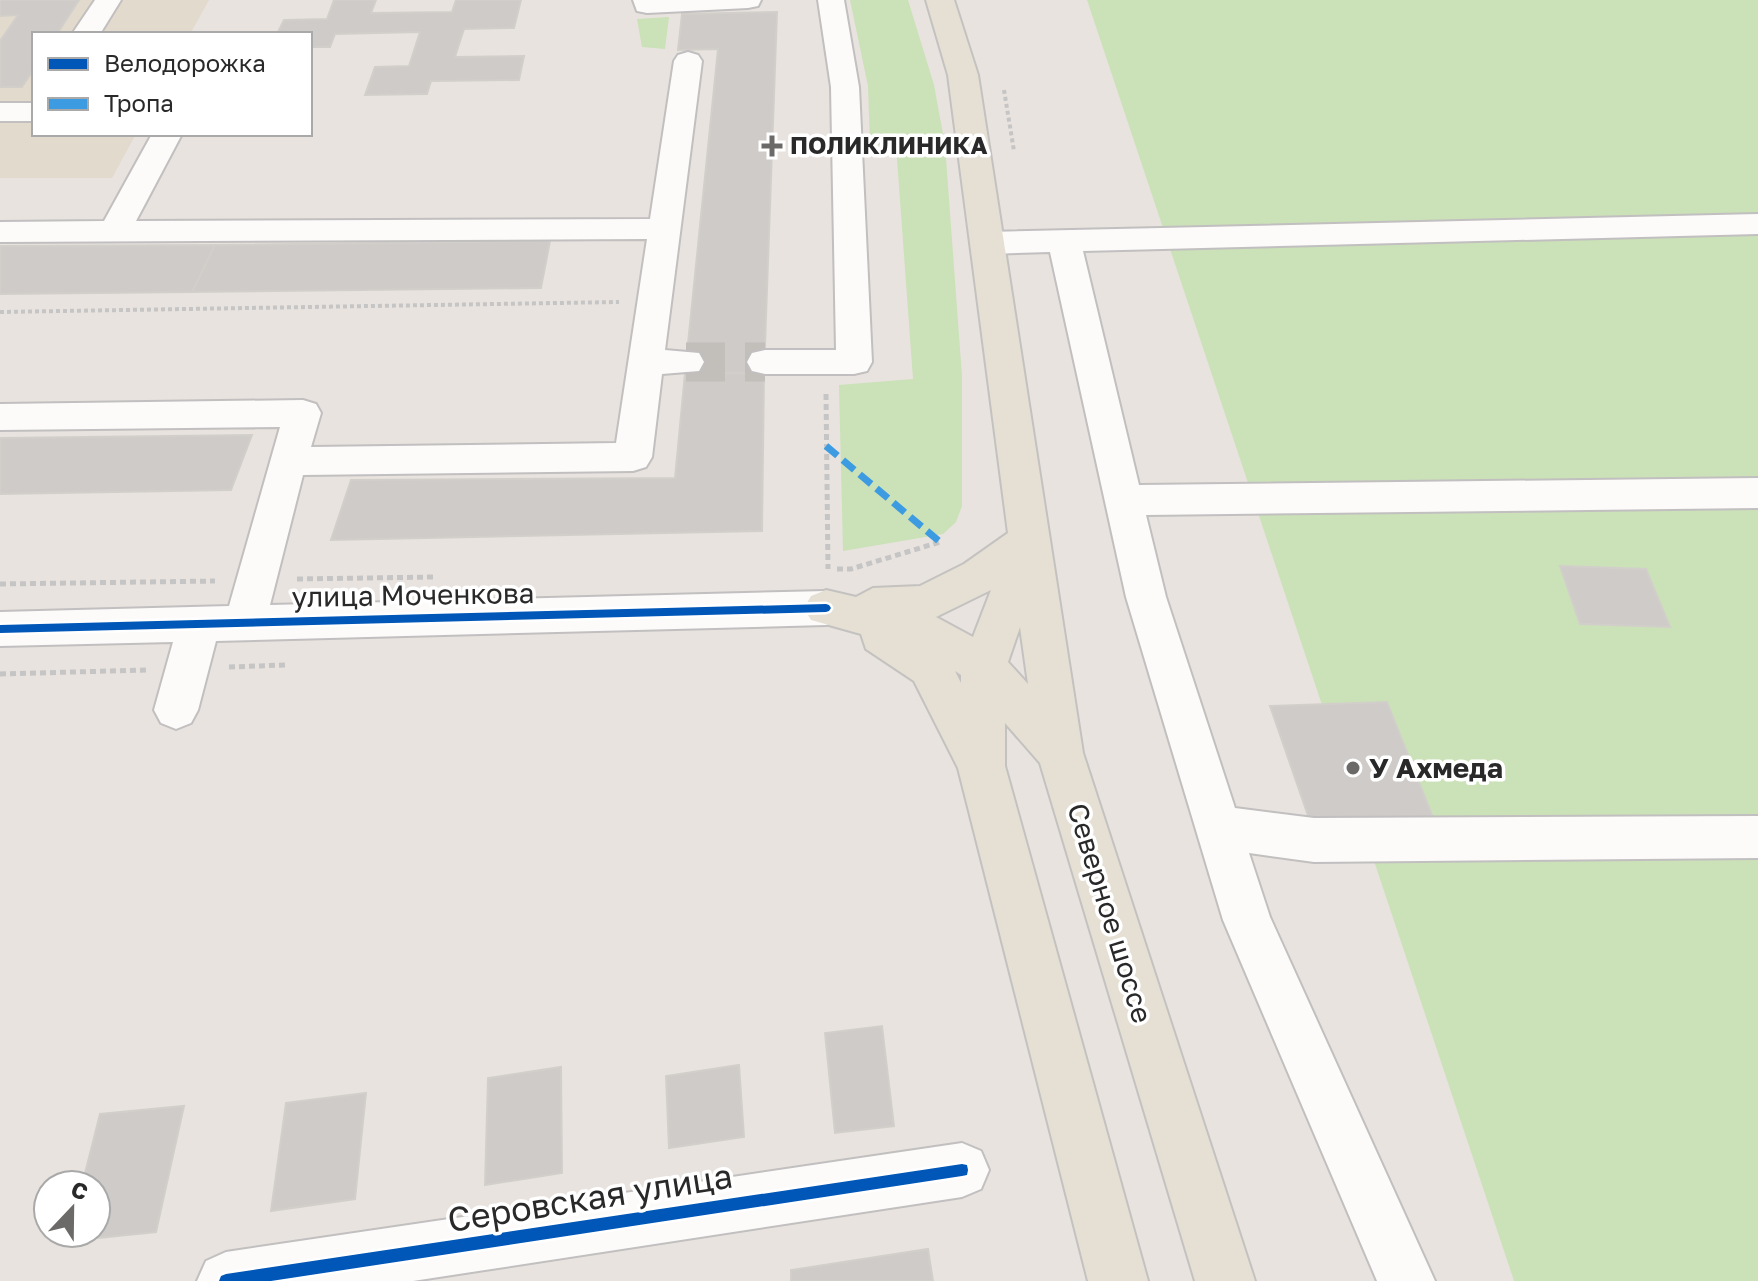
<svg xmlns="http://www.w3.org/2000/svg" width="1758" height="1281" viewBox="0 0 1758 1281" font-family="'Golos Text',sans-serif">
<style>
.education{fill:#e2dacc}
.green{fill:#cbe1b8}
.building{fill:#cecbc8;stroke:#d2cfcb;stroke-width:2}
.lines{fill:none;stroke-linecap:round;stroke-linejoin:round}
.minor-tunnel{stroke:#c2beba;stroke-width:39;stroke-dasharray:39 20;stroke-linecap:butt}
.minor-casing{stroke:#c1bfbf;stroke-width:4}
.major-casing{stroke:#c4c2c0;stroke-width:4}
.path-far1{stroke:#c6c5c5;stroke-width:4;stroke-dasharray:4 3;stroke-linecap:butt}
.path{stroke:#c6c5c5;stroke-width:5;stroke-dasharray:6 4;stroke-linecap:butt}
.minor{fill:#fcfbfa;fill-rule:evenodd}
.major{fill:#e5e0d3;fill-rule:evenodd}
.quiet{stroke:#3d9ce1;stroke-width:7;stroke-dasharray:15 7;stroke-linecap:butt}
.cycleway-casing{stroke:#fff;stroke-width:5}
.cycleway{fill:#0057b8;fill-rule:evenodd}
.poi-dot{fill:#6c6a68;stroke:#fff;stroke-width:3}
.labels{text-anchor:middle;stroke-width:7;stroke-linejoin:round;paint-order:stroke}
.far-poi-label{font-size:24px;font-weight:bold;fill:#292929;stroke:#fff;text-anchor:start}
.street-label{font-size:28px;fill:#292929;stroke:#fff}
.poi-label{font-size:28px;font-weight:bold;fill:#292929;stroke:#fff;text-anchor:start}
.near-street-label{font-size:34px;fill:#292929;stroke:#fff}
</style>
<rect width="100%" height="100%" fill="#e8e3de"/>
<path class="education" d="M 0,0 L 209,0 L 190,34 L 34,34 L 34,134 L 136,134 L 112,178 L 0,178 Z"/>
<g class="green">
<path d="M 850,0 L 908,0 L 934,85 L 945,145 L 962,376 L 962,506 L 956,522 L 943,534 L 843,551 L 839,385 L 913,379 L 896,145 L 870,145 L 868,86 Z"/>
<path d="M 1087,0 L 1758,0 L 1758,1281 L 1514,1281 Z"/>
<path d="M 669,17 L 665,49 L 642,47 L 637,19 Z"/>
</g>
<g class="building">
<path d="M 0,0 L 79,0 L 57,34 L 34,34 L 34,69 L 22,87 L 0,87 L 0,41 L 18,15 L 0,16 Z"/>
<path d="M 334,0 L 376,0 L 371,13 L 452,12 L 456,0 L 521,0 L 514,28 L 464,29 L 455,57 L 524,56 L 519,80 L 431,81 L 427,94 L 365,95 L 375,67 L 409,66 L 420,32 L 335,34 L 330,47 L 310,47 L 310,34 L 277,34 L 284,20 L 327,19 Z"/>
<path d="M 777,12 L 764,373 L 685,373 L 718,49 L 678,50 L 682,14 Z"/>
<path d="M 550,241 L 541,288 L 192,292 L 215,245 Z"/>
<path d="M 215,245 L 192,292 L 0,294 L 0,246 Z"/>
<path d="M 685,373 L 764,373 L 762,531 L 331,540 L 351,480 L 675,478 Z"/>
<path d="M 252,435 L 231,490 L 0,494 L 0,438 Z"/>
<path d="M 1560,566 L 1646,569 L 1670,627 L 1580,624 Z"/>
<path d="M 1387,702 L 1438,830 L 1313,830 L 1270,706 Z"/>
<path d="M 882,1026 L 894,1126 L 835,1133 L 825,1033 Z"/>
<path d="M 739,1065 L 744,1137 L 669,1148 L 666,1076 Z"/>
<path d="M 561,1067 L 562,1173 L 485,1185 L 488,1078 Z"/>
<path d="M 366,1093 L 355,1199 L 271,1211 L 286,1103 Z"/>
<path d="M 184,1106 L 156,1232 L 68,1241 L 70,1233 L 96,1233 L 96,1185 L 82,1185 L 100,1114 Z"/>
<path d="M 928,1249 L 933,1281 L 791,1281 L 791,1270 Z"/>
</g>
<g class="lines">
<path class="minor-tunnel" d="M 686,362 L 765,362"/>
<defs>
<g id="minor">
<path d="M 95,0 L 121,0 L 100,34 L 72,34 Z"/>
<path d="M 633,0 L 761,0 L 758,6 L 748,8 L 647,13 L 637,11 Z"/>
<path d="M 818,0 L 844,0 L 859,87 L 872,362 L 867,371 L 854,374 L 765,374 L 752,371 L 747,362 L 752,353 L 765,350 L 836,350 L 831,87 Z"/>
<path d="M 688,52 L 698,55 L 702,61 L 665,350 L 699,353 L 704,362 L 699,371 L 662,374 L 652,457 L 646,467 L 633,471 L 303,475 L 270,605 L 826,591 L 841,596 L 847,608 L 841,620 L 826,625 L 216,641 L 198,710 L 191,723 L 176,729 L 161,723 L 154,710 L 173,642 L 0,646 L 0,612 L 229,606 L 280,427 L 0,430 L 0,404 L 303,400 L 316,404 L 321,413 L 311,447 L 616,443 L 647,239 L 0,242 L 0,222 L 104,221 L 152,134 L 182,134 L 136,221 L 650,219 L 674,61 L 678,55 Z"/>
<rect x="0" y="103" width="34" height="18"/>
<path d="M 1758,214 L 1758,234 L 1083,251 L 1139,485 L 1758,478 L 1758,508 L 1146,515 L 1166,597 L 1235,808 L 1314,818 L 1758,816 L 1758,858 L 1314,862 L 1249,853 L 1270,917 L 1435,1281 L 1377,1281 L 1223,920 L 1126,597 L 1050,252 L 989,254 L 977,250 L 973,243 L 977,236 L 989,232 Z"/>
<path d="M 962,1143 L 981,1151 L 989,1170 L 981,1189 L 962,1197 L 413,1281 L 197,1281 L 206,1261 L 226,1252 Z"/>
</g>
<path id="major" d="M 926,0 L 954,0 L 978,75 L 1083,753 L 1255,1281 L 1195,1281 L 1040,763 L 1005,723 L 1005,766 L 1148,1281 L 1088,1281 L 958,768 L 914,681 L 866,649 L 861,634 L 811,620 L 804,608 L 811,596 L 826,590 L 856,597 L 873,588 L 920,586 L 964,564 L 1008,533 L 948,75 ZM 991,590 L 973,637 L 936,617 L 940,615 ZM 1020,627 L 1028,684 L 1008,662 ZM 955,671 L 961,675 L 961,683 Z"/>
</defs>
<use href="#minor" class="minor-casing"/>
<use href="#major" class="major-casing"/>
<g class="path-far1">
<path d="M 1004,90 L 1014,151"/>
<path d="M 0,312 L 619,302"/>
</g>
<g class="path">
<path d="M 826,394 L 828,569"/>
<path d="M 837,569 L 851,569 L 940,542"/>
<path d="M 297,579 L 435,577"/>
<path d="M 0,584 L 215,581"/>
<path d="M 229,667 L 285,665"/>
<path d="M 0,674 L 147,670"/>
</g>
<use href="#minor" class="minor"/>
<use href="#major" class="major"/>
<path class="quiet" d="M 826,446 L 940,542"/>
<defs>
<g id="cycleway">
<path d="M 826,604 L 829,605 L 831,608 L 829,611 L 826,612 L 0,633 L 0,625 Z"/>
<path d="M 962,1164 L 967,1165 L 968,1170 L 967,1175 L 962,1176 L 271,1281 L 219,1281 L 221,1276 L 226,1274 Z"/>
</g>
</defs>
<use href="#cycleway" class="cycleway-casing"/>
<use href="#cycleway" class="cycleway"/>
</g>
<g class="poi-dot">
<path d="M768 134h8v8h8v8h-8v8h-8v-8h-8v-8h8z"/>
<circle cx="1353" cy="768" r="8"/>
</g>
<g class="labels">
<g class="far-poi-label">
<text x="790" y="154">ПОЛИКЛИНИКА</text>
</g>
<g class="street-label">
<text transform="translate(413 595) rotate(-1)" y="10">улица Моченкова</text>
<text transform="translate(1110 913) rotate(73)" y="10">Северное шоссе</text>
</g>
<g class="poi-label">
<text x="1369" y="778">У Ахмеда</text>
</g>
<g class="near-street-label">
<text transform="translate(590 1198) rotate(-9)" y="12">Серовская улица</text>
</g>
</g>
<rect x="32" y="32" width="280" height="104" fill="#ffffff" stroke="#a9a9a9" stroke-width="2"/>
<rect x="48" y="58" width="40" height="12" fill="#0057b8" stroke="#a9a9a9" stroke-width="2"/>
<text x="104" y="72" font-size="24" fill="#292929">Велодорожка</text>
<rect x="48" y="98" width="40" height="12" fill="#3d9ce1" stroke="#a9a9a9" stroke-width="2"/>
<text x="104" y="112" font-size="24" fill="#292929">Тропа</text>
<g transform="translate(72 1209) rotate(22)"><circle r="38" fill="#ffffff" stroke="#a9a9a9" stroke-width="2"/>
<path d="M0-6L14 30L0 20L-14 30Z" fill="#6c6a68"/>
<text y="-12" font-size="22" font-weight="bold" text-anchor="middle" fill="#292929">С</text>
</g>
</svg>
